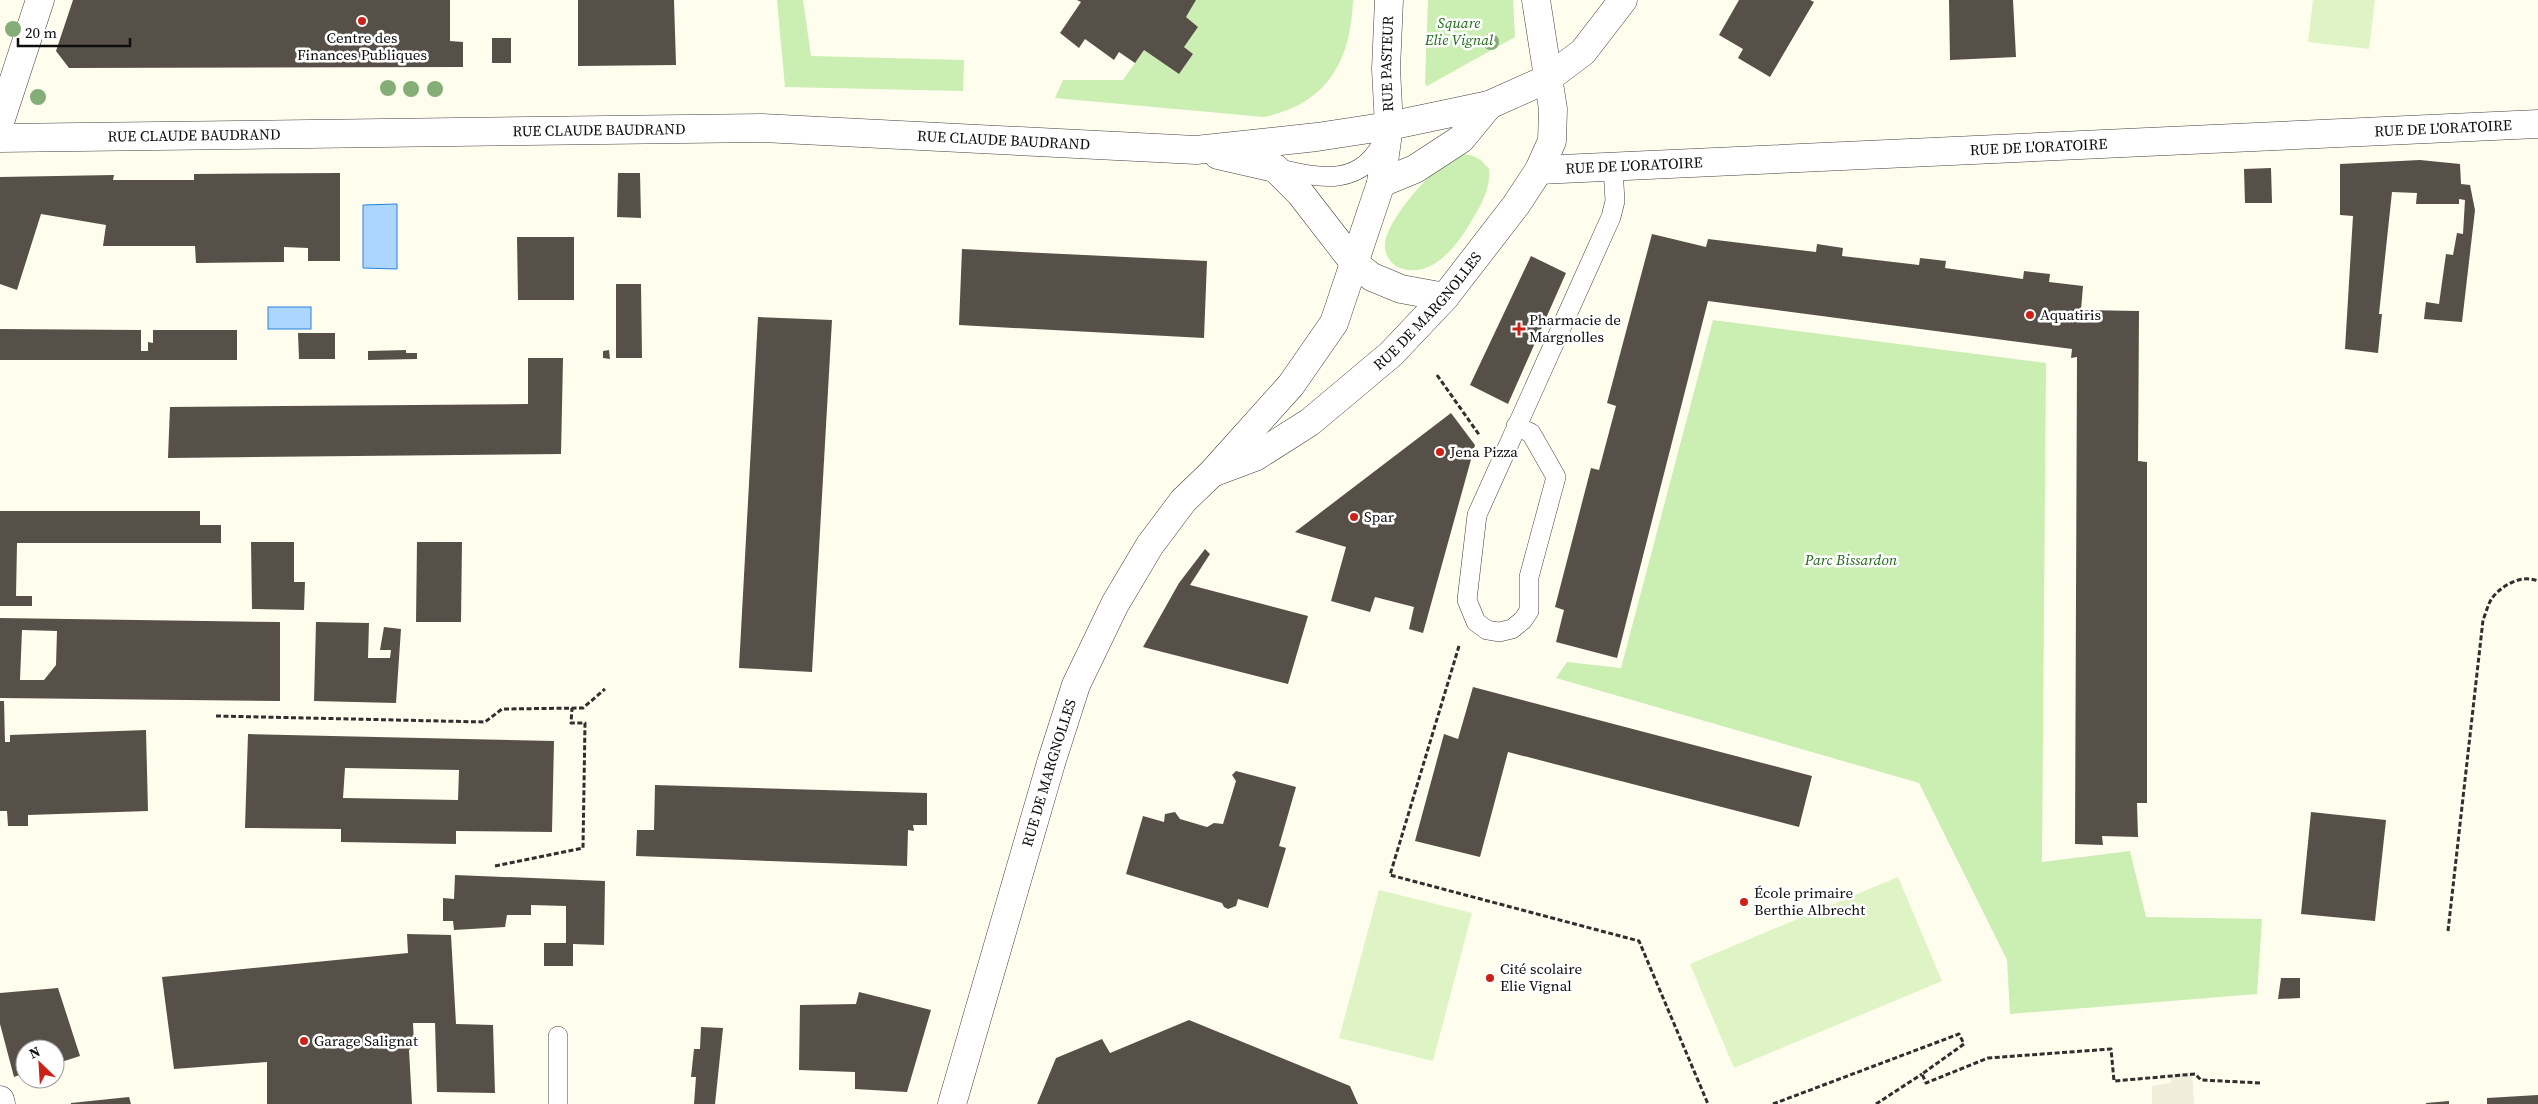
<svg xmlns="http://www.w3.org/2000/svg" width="2538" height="1104" viewBox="0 0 2538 1104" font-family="'Source Serif 4',serif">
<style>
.green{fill:#cbeeb2}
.pitch{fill:#dff4c5}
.plaza{fill:#f0eddb}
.water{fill:#acd6fd;stroke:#2a82dc}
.building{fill:#575048;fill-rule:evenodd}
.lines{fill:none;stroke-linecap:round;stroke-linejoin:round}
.service-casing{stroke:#404040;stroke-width:20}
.minor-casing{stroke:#404040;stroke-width:29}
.tertiary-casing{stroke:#404040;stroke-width:29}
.path{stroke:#2f2f2f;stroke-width:3;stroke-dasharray:5 2.5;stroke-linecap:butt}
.service{stroke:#fff;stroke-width:19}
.minor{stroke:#fff;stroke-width:28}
.tertiary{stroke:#fff;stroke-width:28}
.tree{fill:#84ad77}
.poi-dot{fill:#cd2116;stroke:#fff;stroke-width:2}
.labels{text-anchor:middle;stroke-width:5;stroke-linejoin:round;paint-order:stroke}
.park-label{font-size:15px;font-style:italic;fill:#1f6c16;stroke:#fff}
.poi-label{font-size:15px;fill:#0d0d0d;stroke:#fff;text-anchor:start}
.street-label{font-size:15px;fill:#0d0d0d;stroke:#fff}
</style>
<rect width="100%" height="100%" fill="#fffdee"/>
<g class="green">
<path d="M 777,0 L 803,0 L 811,56 L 964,60 L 963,91 L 785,87 Z"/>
<path d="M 1196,0 L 1353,0 C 1351,61 1327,104 1264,117 L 1055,98 L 1063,80 L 1123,80 L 1144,50 L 1179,74 L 1193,54 L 1184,47 L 1198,27 L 1186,17 Z"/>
<path d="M 1428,0 L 1513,0 L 1515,37 L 1427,86 L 1425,83 Z"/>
<path d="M 1462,154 C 1475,155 1481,159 1489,169 C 1491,191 1479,208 1469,225 C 1455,248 1431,279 1400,268 C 1392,265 1386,257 1385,248 C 1382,226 1425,178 1442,165 C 1449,161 1456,157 1462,154 Z"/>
<path d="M 1713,320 L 2046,363 L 2042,862 L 2130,851 L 2146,917 L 2262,919 L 2257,994 L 2010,1014 L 2007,960 L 1919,783 L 1556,678 L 1567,662 L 1621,668 Z"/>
</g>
<g class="pitch">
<path d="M 2313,0 L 2375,0 L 2369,49 L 2308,42 Z"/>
<path d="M 1898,877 L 1942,981 L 1734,1068 L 1690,964 Z"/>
<path d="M 1379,890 L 1472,913 L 1433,1061 L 1339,1038 Z"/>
</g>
<path class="plaza" d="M 2192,1072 L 2194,1104 L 2152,1104 L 2152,1086 L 2171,1083 L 2171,1074 Z"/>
<g class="water">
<path d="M 397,204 L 397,269 L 363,268 L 363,205 Z"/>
<rect x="268" y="307" width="43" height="22"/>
</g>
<g class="building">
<path d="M 73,0 L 450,0 L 450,41 L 463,42 L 463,67 L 69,68 L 56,51 Z"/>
<path d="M 578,0 L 674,0 L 676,65 L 578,66 Z"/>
<path d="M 1077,0 L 1196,0 L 1186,17 L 1198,27 L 1184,47 L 1193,54 L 1179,74 L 1144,50 L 1135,63 L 1119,52 L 1114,60 L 1085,39 L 1079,48 L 1060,33 L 1081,2 Z"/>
<path d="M 1739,0 L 1810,0 L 1814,2 L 1770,77 L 1738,58 L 1743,49 L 1719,35 Z"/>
<path d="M 1949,0 L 2013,0 L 2016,57 L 1950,60 Z"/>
<rect x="492" y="38" width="19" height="25"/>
<path d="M 2420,160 L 2460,164 L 2461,184 L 2470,185 L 2475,210 L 2462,322 L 2424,319 L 2426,302 L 2439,304 L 2446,254 L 2453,255 L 2457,233 L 2463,234 L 2465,200 L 2459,199 L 2459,204 L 2416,204 L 2417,193 L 2392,192 L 2379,314 L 2382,314 L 2378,353 L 2345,349 L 2353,216 L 2340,215 L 2340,164 Z"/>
<path d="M 2271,168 L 2272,203 L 2245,203 L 2244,169 Z"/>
<path d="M 340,173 L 340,261 L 308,261 L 308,248 L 284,247 L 284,262 L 196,263 L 195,246 L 103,246 L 106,225 L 41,214 L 17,290 L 0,284 L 0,177 L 114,175 L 113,180 L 194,180 L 194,174 Z"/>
<path d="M 618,173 L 640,173 L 641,218 L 617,217 Z"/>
<path d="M 1652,234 L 1706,247 L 1708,239 L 1816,252 L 1817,244 L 1843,248 L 1842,256 L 1919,265 L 1920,258 L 1946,261 L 1945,268 L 2023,279 L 2024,271 L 2050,274 L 2049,282 L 2083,286 L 2081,310 L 2139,311 L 2138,461 L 2147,462 L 2147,803 L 2137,803 L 2138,837 L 2102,836 L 2103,845 L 2075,844 L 2077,357 L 2071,358 L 2072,349 L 1708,301 L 1617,658 L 1556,642 L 1564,610 L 1555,607 L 1591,468 L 1599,470 L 1616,406 L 1607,403 Z"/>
<path d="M 517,237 L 574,237 L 574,300 L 518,300 Z"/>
<path d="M 962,249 L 1207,261 L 1204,338 L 959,325 Z"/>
<path d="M 1531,256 L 1566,273 L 1508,404 L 1470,385 Z"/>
<path d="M 616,284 L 641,284 L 642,358 L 616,358 Z"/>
<path d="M 758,317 L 832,320 L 812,672 L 739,668 Z"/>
<path d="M 0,329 L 141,330 L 141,351 L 148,351 L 148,342 L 153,343 L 153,330 L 237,330 L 237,360 L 0,360 Z"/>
<path d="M 298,333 L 335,333 L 335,359 L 299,359 Z"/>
<path d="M 406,350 L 406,353 L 417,353 L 417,359 L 368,360 L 368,351 Z"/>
<path d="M 609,350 L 610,359 L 603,358 L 603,351 Z"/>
<path d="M 528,358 L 563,358 L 561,454 L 168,458 L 170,407 L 528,404 Z"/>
<path d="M 1451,413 L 1475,445 L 1423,633 L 1409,629 L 1414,607 L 1375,597 L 1370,612 L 1331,601 L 1346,547 L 1295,532 Z"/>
<path d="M 0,511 L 200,511 L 200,525 L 221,525 L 221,543 L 17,543 L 16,596 L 32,596 L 32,606 L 0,606 Z"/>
<path d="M 251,542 L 294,542 L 294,582 L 305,582 L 304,610 L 252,609 Z"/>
<path d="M 417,542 L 462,542 L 461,622 L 416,622 Z"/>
<path d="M 1205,549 L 1210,554 L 1190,585 L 1308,616 L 1288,684 L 1143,647 L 1179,583 Z"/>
<path d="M 0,618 L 280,622 L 280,701 L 0,698 ZM 22,630 L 57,631 L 56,665 L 44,680 L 20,680 Z"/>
<path d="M 316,622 L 369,623 L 368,658 L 390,658 L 391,650 L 380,650 L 384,627 L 401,629 L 396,703 L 314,701 Z"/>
<path d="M 1473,687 L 1812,776 L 1799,827 L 1508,752 L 1480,857 L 1415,841 L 1444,734 L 1458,739 Z"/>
<path d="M 0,701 L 4,701 L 5,742 L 10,742 L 10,735 L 146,730 L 148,811 L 28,815 L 28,826 L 8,826 L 7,811 L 0,811 Z"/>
<path d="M 248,734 L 554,741 L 552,832 L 456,831 L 456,844 L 341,842 L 341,829 L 245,828 ZM 345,768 L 459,770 L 458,800 L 343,798 Z"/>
<path d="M 1236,771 L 1296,787 L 1279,846 L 1286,848 L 1268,908 L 1238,899 L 1236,906 L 1228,909 L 1224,907 L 1222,903 L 1126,874 L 1143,816 L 1164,822 L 1165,814 L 1175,812 L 1180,819 L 1207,827 L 1214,823 L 1223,824 L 1236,781 L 1232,775 Z"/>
<path d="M 655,785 L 927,793 L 927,825 L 913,825 L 914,831 L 908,830 L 907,866 L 636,856 L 637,830 L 654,830 Z"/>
<path d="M 2311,812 L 2386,820 L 2375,921 L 2301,914 Z"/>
<path d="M 455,875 L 605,881 L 604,945 L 573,944 L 573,966 L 544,966 L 544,943 L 566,943 L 566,906 L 531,905 L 531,915 L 507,915 L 505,927 L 454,930 L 453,921 L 443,921 L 443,898 L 454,899 Z"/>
<path d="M 407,934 L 451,935 L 456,1024 L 493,1025 L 495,1093 L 437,1092 L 435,1023 L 413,1023 L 414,1045 L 409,1050 L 412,1104 L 267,1104 L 267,1062 L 174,1069 L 162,977 L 408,953 Z"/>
<path d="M 2281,978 L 2300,978 L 2300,998 L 2278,999 Z"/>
<path d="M 58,988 L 80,1056 L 55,1064 L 55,1049 L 25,1049 L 25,1073 L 14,1077 L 0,1024 L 0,993 Z"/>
<path d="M 859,992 L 931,1010 L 907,1092 L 855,1089 L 855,1072 L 799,1070 L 800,1005 L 856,1004 Z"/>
<path d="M 1189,1020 L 1350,1086 L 1358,1104 L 1037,1104 L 1056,1058 L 1102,1039 L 1110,1053 Z"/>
<path d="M 701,1027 L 723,1028 L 715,1104 L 694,1104 L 696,1077 L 691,1077 L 694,1049 L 700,1049 Z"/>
<path d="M 2538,1095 L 2538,1104 L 2487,1104 L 2487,1098 Z"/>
<path d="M 129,1097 L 131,1104 L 71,1104 L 71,1103 Z"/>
<path d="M 2449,1101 L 2449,1104 L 2426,1104 L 2426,1103 Z"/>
</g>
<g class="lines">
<defs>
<g id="service">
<path d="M 1276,168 C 1321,179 1363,188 1385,137"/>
<path d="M 1516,426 L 1531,433 L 1556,477 L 1529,577 L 1529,611 L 1523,620 L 1512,629 L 1499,632 L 1487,630 L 1476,622 L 1467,600 L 1477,515 L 1611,217 L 1615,201 L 1613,168"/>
<path d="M 558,1104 L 558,1036"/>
</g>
<g id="minor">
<path d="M 1547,79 L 1583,52 L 1623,0"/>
<path d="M 0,122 L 40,0"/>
<path id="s1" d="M 1539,170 L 2538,124"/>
</g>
<g id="tertiary">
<path id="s2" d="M 0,138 L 762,128 L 1196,150 L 1317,137 L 1389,126 L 1489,105 L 1547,79"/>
<path d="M 1218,155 L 1275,168 L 1300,193 L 1355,264 L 1372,277 L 1401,289 L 1445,297"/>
<path d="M 1381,183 L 1415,169 L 1461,139 L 1489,105"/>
<path id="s3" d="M 1215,472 L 1255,457 L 1310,422 L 1391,354 L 1445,297 L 1516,205 L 1539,170 L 1552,141 L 1553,109 L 1536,0"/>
<path d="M 0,1100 L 1,1104"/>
<path id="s4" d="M 952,1104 L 1051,763 L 1076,685 L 1115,604 L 1150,545 L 1183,501 L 1212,473 L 1291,385 L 1334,323 L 1381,183 L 1389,126 L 1386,69 L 1389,0"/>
</g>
</defs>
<use href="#service" class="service-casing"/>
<use href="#minor" class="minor-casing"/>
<use href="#tertiary" class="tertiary-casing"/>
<g class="path">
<path d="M 1437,375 L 1480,436"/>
<path d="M 1459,646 L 1390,875 L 1639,941 L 1708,1104"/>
<path d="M 216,716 L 485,722 L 502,709 L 583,708 L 605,689"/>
<path d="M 495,866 L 583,848 L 585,723 L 571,723 L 572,708"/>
<path d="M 2448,931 L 2483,620 C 2486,613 2488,604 2492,598 C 2502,585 2522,574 2538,581"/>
<path d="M 1773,1104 L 1959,1034 L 1964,1044 L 1922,1074 L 1926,1083 L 1988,1058 L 2111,1049 L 2114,1081 L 2195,1074 L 2201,1080 L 2260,1083"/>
<path d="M 1876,1104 L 1922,1074"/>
</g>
<use href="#service" class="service"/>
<use href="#minor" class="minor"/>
<use href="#tertiary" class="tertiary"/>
</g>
<g class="tree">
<circle cx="13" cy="29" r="8"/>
<circle cx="1491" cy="42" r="8"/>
<circle cx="388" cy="88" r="8"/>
<circle cx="411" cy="89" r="8"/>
<circle cx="435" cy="89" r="8"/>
<circle cx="38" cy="97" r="8"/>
</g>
<g class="poi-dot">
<circle cx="362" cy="21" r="5"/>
<circle cx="2030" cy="315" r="5"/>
<path d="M1516.5 321.5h5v5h5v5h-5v5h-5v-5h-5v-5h5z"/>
<circle cx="1440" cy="452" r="5"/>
<circle cx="1354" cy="517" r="5"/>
<circle cx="1744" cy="902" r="5"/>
<circle cx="1490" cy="978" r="5"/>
<circle cx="304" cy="1041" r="5"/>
</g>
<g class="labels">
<g class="park-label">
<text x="1459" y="28">Square<tspan x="1459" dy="17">Elie Vignal</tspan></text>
<text x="1851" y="565">Parc Bissardon</text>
</g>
<g class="poi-label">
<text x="362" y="43" text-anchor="middle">Centre des<tspan x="362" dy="17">Finances Publiques</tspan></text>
<text x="2040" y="320">Aquatiris</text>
<text x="1529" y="325">Pharmacie de<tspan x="1529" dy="17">Margnolles</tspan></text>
<text x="1450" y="457">Jena Pizza</text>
<text x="1364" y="522">Spar</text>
<text x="1754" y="898">École primaire<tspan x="1754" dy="17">Berthie Albrecht</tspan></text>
<text x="1500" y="974">Cité scolaire<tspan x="1500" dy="17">Elie Vignal</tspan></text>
<text x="314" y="1046">Garage Salignat</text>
</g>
<g class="street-label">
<text dy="5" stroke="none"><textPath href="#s4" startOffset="1152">RUE PASTEUR</textPath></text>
<text dy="5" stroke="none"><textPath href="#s1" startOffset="905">RUE DE L'ORATOIRE</textPath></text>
<text dy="5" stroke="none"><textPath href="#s2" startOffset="599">RUE CLAUDE BAUDRAND</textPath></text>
<text dy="5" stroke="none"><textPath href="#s2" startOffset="194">RUE CLAUDE BAUDRAND</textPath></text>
<text dy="5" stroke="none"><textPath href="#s2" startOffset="1004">RUE CLAUDE BAUDRAND</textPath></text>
<text dy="5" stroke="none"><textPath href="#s1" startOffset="500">RUE DE L'ORATOIRE</textPath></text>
<text dy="5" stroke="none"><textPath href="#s1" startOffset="95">RUE DE L'ORATOIRE</textPath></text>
<text dy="5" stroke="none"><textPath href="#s3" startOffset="270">RUE DE MARGNOLLES</textPath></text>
<text dy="5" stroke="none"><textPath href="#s4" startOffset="345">RUE DE MARGNOLLES</textPath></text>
</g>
</g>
<g transform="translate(40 1064) rotate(335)"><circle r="24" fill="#ffffff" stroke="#9e9e9e"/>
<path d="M0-4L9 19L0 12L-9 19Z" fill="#cd2116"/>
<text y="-8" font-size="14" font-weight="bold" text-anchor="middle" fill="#0d0d0d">N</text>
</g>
<path d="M18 38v8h112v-8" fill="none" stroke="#0d0d0d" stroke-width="2.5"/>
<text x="25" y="38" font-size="15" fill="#0d0d0d" stroke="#ffffff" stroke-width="4" paint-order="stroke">20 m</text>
</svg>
